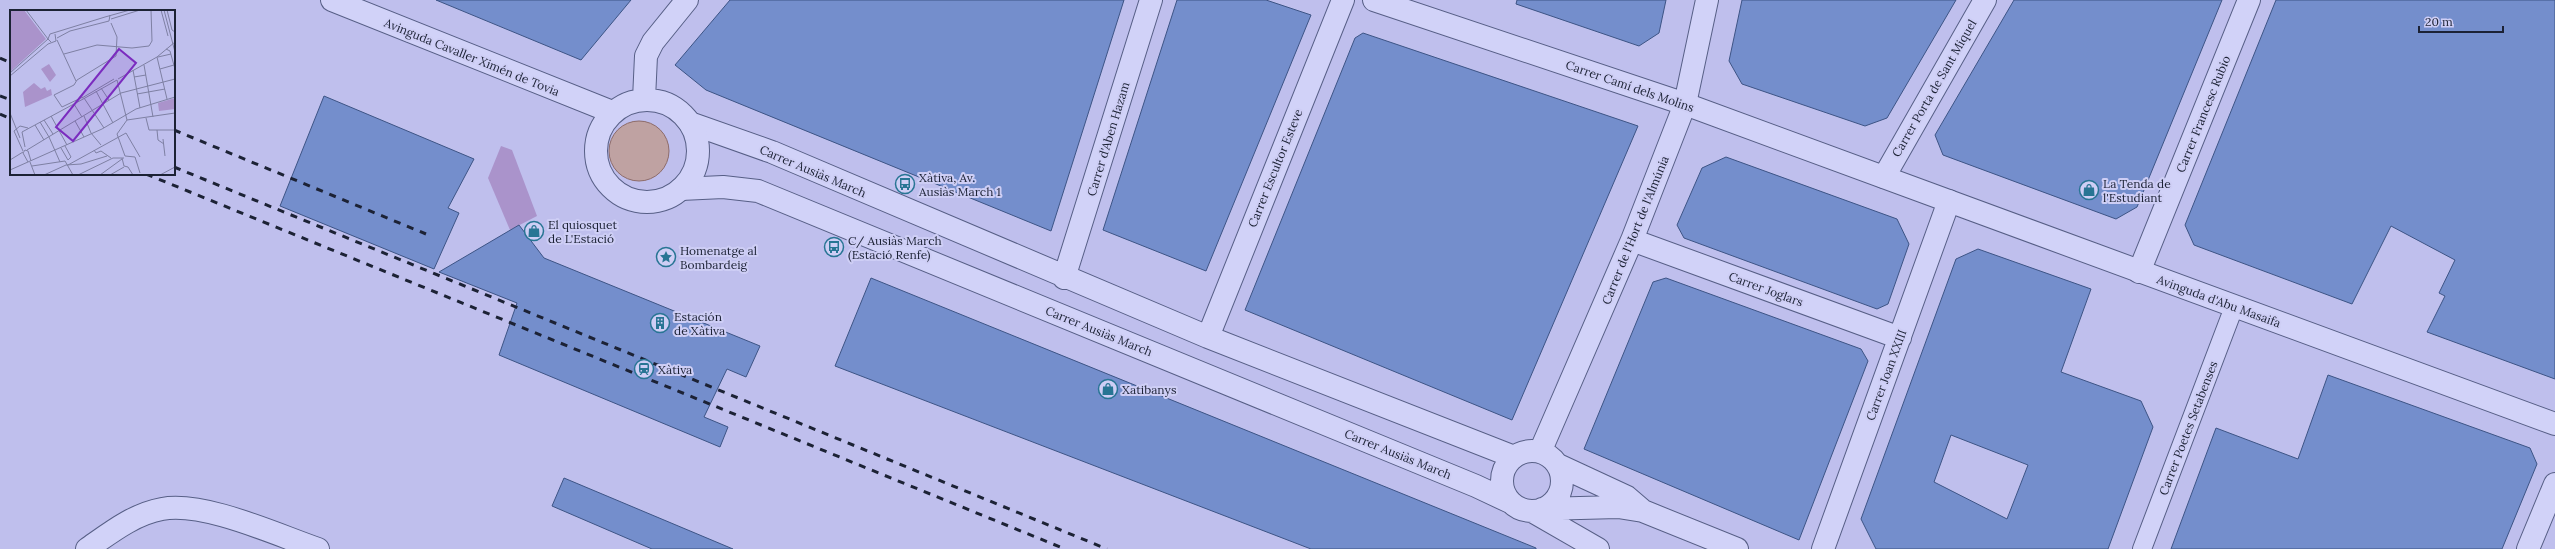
<svg xmlns="http://www.w3.org/2000/svg" width="2555" height="549" viewBox="0 0 2555 549" font-family="Lora,serif">
  <style>
    .green { fill: #aa93cb }
    .water { fill: #bfa2a2; stroke: #8d6b69 }
    .building { fill: #748ecc; stroke: #3d5485; fill-rule: evenodd }
    .lines { fill: none; stroke-linecap: round; stroke-linejoin: round }
    .pedestrian-casing { stroke: #575f86; stroke-width: 20 }
    .minor-casing { stroke: #575f86; stroke-width: 24 }
    .tertiary-casing { stroke: #575f86; stroke-width: 24 }
    .pedestrian { stroke: #d1d2f8; stroke-width: 18 }
    .minor { stroke: #d1d2f8; stroke-width: 22 }
    .tertiary { stroke: #d1d2f8; stroke-width: 22 }
    .rail { stroke: #1c2235; stroke-width: 3; stroke-dasharray: 7 7; stroke-linecap: butt }
    .labels { text-anchor: middle; dominant-baseline: central; stroke-width: 4; stroke-linejoin: round; paint-order: stroke }
    .street-label { font-size: 12px; fill: #1c2235; stroke: #cecef5 }
    .poi-label { font-size: 12px; fill: #1c2235; stroke: #cecef5; text-anchor: start }
    .inset-road { fill: none; stroke: #7e80a3; stroke-width: 1 }
    .view { fill: #7b2cbf; fill-opacity: 0.15; stroke: #7b2cbf; stroke-width: 2 }
    .inset-edge { fill: none; stroke: #1c2235; stroke-width: 2 }
  </style>
  <rect width="100%" height="100%" fill="#bfbfed"/>
  <path class="green" d="M501 146 512 150 537 216 510 230 488 178Z"/>
  <path class="water" d="M609 151a30 30 0 1 1 60 0a30 30 0 1 1-60 0Z"/>
  <path class="building" d="M436 0H631L581 60Z
    M730 0H1124L1051 231 706 90 675 65Z
    M1177 0H1266L1311 15 1206 271 1103 230Z
    M1517 0H1666L1659 33 1639 46 1516 4Z
    M1742 0H1956L1887 118 1865 126 1742 84 1729 61Z
    M2014 0H2222L2137 207 2116 219 1943 155 1935 135Z
    M2276 0H2555V379L2427 332 2445 296 2439 293 2455 260 2391 226 2352 304 2194 245 2185 225Z
    M1363 33 1638 126 1512 420 1245 310 1355 38Z
    M324 96 474 159 448 208 459 213 434 269 280 206Z
    M1726 157 1897 219 1909 244 1888 304 1877 309 1684 238 1677 225 1702 168Z
    M519 225 544 258 760 346 746 377 727 369 704 417 728 427 720 447 499 355 517 303 439 272Z
    M1978 249 2091 289 2061 372 2141 401 2153 427 2108 549H1876L1861 519 1956 259ZM1951 435 2028 465 2007 519 1934 482Z
    M871 278 1536 548V549H1311L835 366Z
    M1666 278 1861 349 1868 361 1799 540 1584 449 1653 282Z
    M2328 375 2530 448 2537 464 2502 549H2171L2216 428 2298 459Z
    M564 478 733 549H652L552 506Z"/>
  <g class="lines">
    <defs>
      <path id="pedestrian" d="M2142 549 2234 307"/>
      <path id="minor" d="M690 123 772 152 1208 337 1514 457
        M1884 177 1985 0
        M681 189 723 187 758 191 1476 486 1510 502
        M1632 240 1900 338
        M2139 272 2249 0
        M1064 278 1151 0
        M1208 337 1343 0
        M1502 481a30 30 0 1 1 60 0a30 30 0 1 1-60 0Z
        M1540 452 1632 240 1685 104 1707 0
        M1558 465 1627 497 1641 509
        M1542 509 1618 507 1643 511 1737 549
        M1532 511 1598 549
        M87 549C110 533 134 514 162 509 204 501 277 535 318 549
        M1823 549 1949 201
        M2528 549 2555 484"/>
      <path id="tertiary" d="M332 0 612 112
        M1374 0 1685 104 2555 424
        M644 99 646 56 653 42 687 0
        M596 151a51 51 0 1 1 102 0a51 51 0 1 1-102 0Z"/>
    </defs>
    <use href="#pedestrian" class="pedestrian-casing"/>
    <use href="#minor" class="minor-casing"/>
    <use href="#tertiary" class="tertiary-casing"/>
    <use href="#pedestrian" class="pedestrian"/>
    <use href="#minor" class="minor"/>
    <use href="#tertiary" class="tertiary"/>
    <path class="rail" d="M0 58 11 63
      M0 96 11 100
      M0 114 11 119
      M174 130 426 234
      M174 167 1107 549
      M146 174 1065 549"/>
  </g>
  <defs>
    <symbol id="bus-ring" viewBox="-11 -11 22 22"><circle r="9.5" fill="#cecef5" stroke="#287594" stroke-width="1.5"/><path d="M-5-6H5V4H4V6H2V4H-2V6H-4V4H-5ZM-3.5-4V0h7V-4ZM-3.5 1.2v1.5H-2V1.2ZM2 1.2v1.5H3.5V1.2Z" fill="#287594"/></symbol>
    <symbol id="shop-ring" viewBox="-11 -11 22 22"><circle r="9.5" fill="#cecef5" stroke="#287594" stroke-width="1.5"/><path d="M-5-2.5h2.3a2.7 3.5 0 0 1 5.4 0H5L5.5 6h-11ZM-1.5-2.5h3a1.5 2.3 0 0 0-3 0Z" fill="#287594"/></symbol>
    <symbol id="sight-ring" viewBox="-11 -11 22 22"><circle r="9.5" fill="#cecef5" stroke="#287594" stroke-width="1.5"/><path d="M0-6L1.8-2.2L6-1.7L2.9 1.2L3.7 5.4L0 3.3L-3.7 5.4L-2.9 1.2L-6-1.7L-1.8-2.2Z" fill="#287594"/></symbol>
    <symbol id="building-ring" viewBox="-11 -11 22 22"><circle r="9.5" fill="#cecef5" stroke="#287594" stroke-width="1.5"/><path d="M-4-6H4V6H1V3H-1V6H-4ZM-2.5-4.3h1.7v1.8h-1.7ZM.8-4.3h1.7v1.8H.8ZM-2.5-1h1.7V.8h-1.7ZM.8-1h1.7V.8H.8Z" fill="#287594"/></symbol>
    <symbol id="station-ring" viewBox="-11 -11 22 22"><circle r="9.5" fill="#cecef5" stroke="#287594" stroke-width="1.5"/><path d="M-3-6H3Q5-6 5-4V2Q5 4 3 4L4.5 6H3L1.5 4h-3L-3 6H-4.5L-3 4Q-5 4-5 2V-4Q-5-6-3-6ZM-3.5-4v3h7v-3ZM-3.5 1v1.5H-2V1ZM2 1v1.5H3.5V1Z" fill="#287594"/></symbol>
  </defs>
  <g fill-rule="evenodd">
    <use href="#bus-ring" x="894" y="173" width="22" height="22"/>
    <use href="#shop-ring" x="2078" y="179" width="22" height="22"/>
    <use href="#shop-ring" x="523" y="220" width="22" height="22"/>
    <use href="#bus-ring" x="823" y="236" width="22" height="22"/>
    <use href="#sight-ring" x="655" y="246" width="22" height="22"/>
    <use href="#building-ring" x="649" y="312" width="22" height="22"/>
    <use href="#station-ring" x="633" y="358" width="22" height="22"/>
    <use href="#shop-ring" x="1097" y="378" width="22" height="22"/>
  </g>
  <g class="labels">
    <g class="street-label">
      <text transform="translate(472 57) rotate(22)">Avinguda Cavaller Ximén de Tovia</text>
      <text transform="translate(1630 86) rotate(19)">Carrer Camí dels Molins</text>
      <text transform="translate(1934 88) rotate(-60)">Carrer Porta de Sant Miquel</text>
      <text transform="translate(2203 114) rotate(-68)">Carrer Francesc Rubio</text>
      <text transform="translate(1108 139) rotate(-73)">Carrer d'Aben Hazam</text>
      <text transform="translate(1275 168) rotate(-68)">Carrer Escultor Esteve</text>
      <text transform="translate(813 171) rotate(23)">Carrer Ausiàs March</text>
      <text transform="translate(1635 230) rotate(-68)">Carrer de l'Hort de l'Almúnia</text>
      <text transform="translate(1766 289) rotate(20)">Carrer Joglars</text>
      <text transform="translate(2219 301) rotate(20)">Avinguda d'Abu Masaifa</text>
      <text transform="translate(1099 331) rotate(22)">Carrer Ausiàs March</text>
      <text transform="translate(1886 375) rotate(-70)">Carrer Joan XXIII</text>
      <text transform="translate(2188 428) rotate(-69)">Carrer Poetes Setabenses</text>
      <text transform="translate(1398 454) rotate(22)">Carrer Ausiàs March</text>
    </g>
    <g class="poi-label">
      <text x="919" y="177">Xàtiva, Av.<tspan x="919" dy="14">Ausiàs March 1</tspan></text>
      <text x="2103" y="183">La Tenda de<tspan x="2103" dy="14">l'Estudiant</tspan></text>
      <text x="548" y="224">El quiosquet<tspan x="548" dy="14">de L'Estació</tspan></text>
      <text x="848" y="240">C/ Ausiàs March<tspan x="848" dy="14">(Estació Renfe)</tspan></text>
      <text x="680" y="250">Homenatge al<tspan x="680" dy="14">Bombardeig</tspan></text>
      <text x="674" y="316">Estación<tspan x="674" dy="14">de Xàtiva</tspan></text>
      <text x="658" y="369">Xàtiva</text>
      <text x="1122" y="389">Xatibanys</text>
    </g>
  </g>
  <g transform="translate(10 10)">
    <rect width="165" height="165" fill="#bfbfed"/>
    <path d="M0 0H14L36 29 0 62ZM39 54 46 65 40 72 31 59ZM24 73 31 79 35 77 37 81 41 79 42 85 15 97 13 82ZM165 88V99L149 101 148 93Z" fill="#aa93cb"/>
    <path class="inset-road" d="M16 0 38 29M151 0 158 26M154 0 165 42M157 0 162 20 165 22M95 7 120 0M101 9 130 0M47 28 60 21 99 11 100 5M47 30 66 71M41 32 38 29 40 24 95 7M156 39 160 41 165 59M54 44 87 35 122 38 139 36 142 31 141 0M147 47 157 89M148 47 161 44M134 55 143 107M150 59 164 55M123 60 130 98M0 63 38 29M0 66 38 34 46 31 45 24M124 67 136 65M108 69 147 47 165 32M107 70 117 110M91 78 99 90M86 81 103 113M127 84 155 79M73 87 52 97 44 85 64 75 67 70 106 46 107 27 101 13M72 88 104 69M74 88 94 118M75 88 107 70M64 94 72 107M0 103 10 128M41 106 57 135M74 106 81 123 91 135M136 108 139 120H165M34 110 43 124M117 110 165 103M65 111 74 127M30 112 39 127M25 115 34 130M147 120 148 130 154 134M39 127 50 152M153 129 155 146M15 137 12 122 75 88M51 138 58 150 61 147 55 136M17 140 111 83 165 69M84 140 86 143 91 141 101 148M13 141 4 121 10 116 18 118M115 146 107 124 117 110M115 146 125 147 130 163M112 148 114 156 118 157 123 165M0 150 13 142M18 152 13 143 15 140 18 141 21 151M20 152 25 165M58 155 116 123 130 147M22 156 55 151 63 165M0 160 92 119 126 99 165 87M34 165 56 155 71 154 97 146M68 165 103 148H114M90 165 112 149M100 165 114 157M150 165 165 157"/>
    <path class="view" d="M109 39 126 53 63 131 46 117Z"/>
    <rect width="165" height="165" class="inset-edge"/>
  </g>
  <path d="M2419 26v6h84v-6" fill="none" stroke="#1c2235" stroke-width="2"/>
  <text x="2425" y="26" font-size="12" fill="#1c2235" stroke="#cecef5" stroke-width="3" paint-order="stroke">20 m</text>
</svg>
